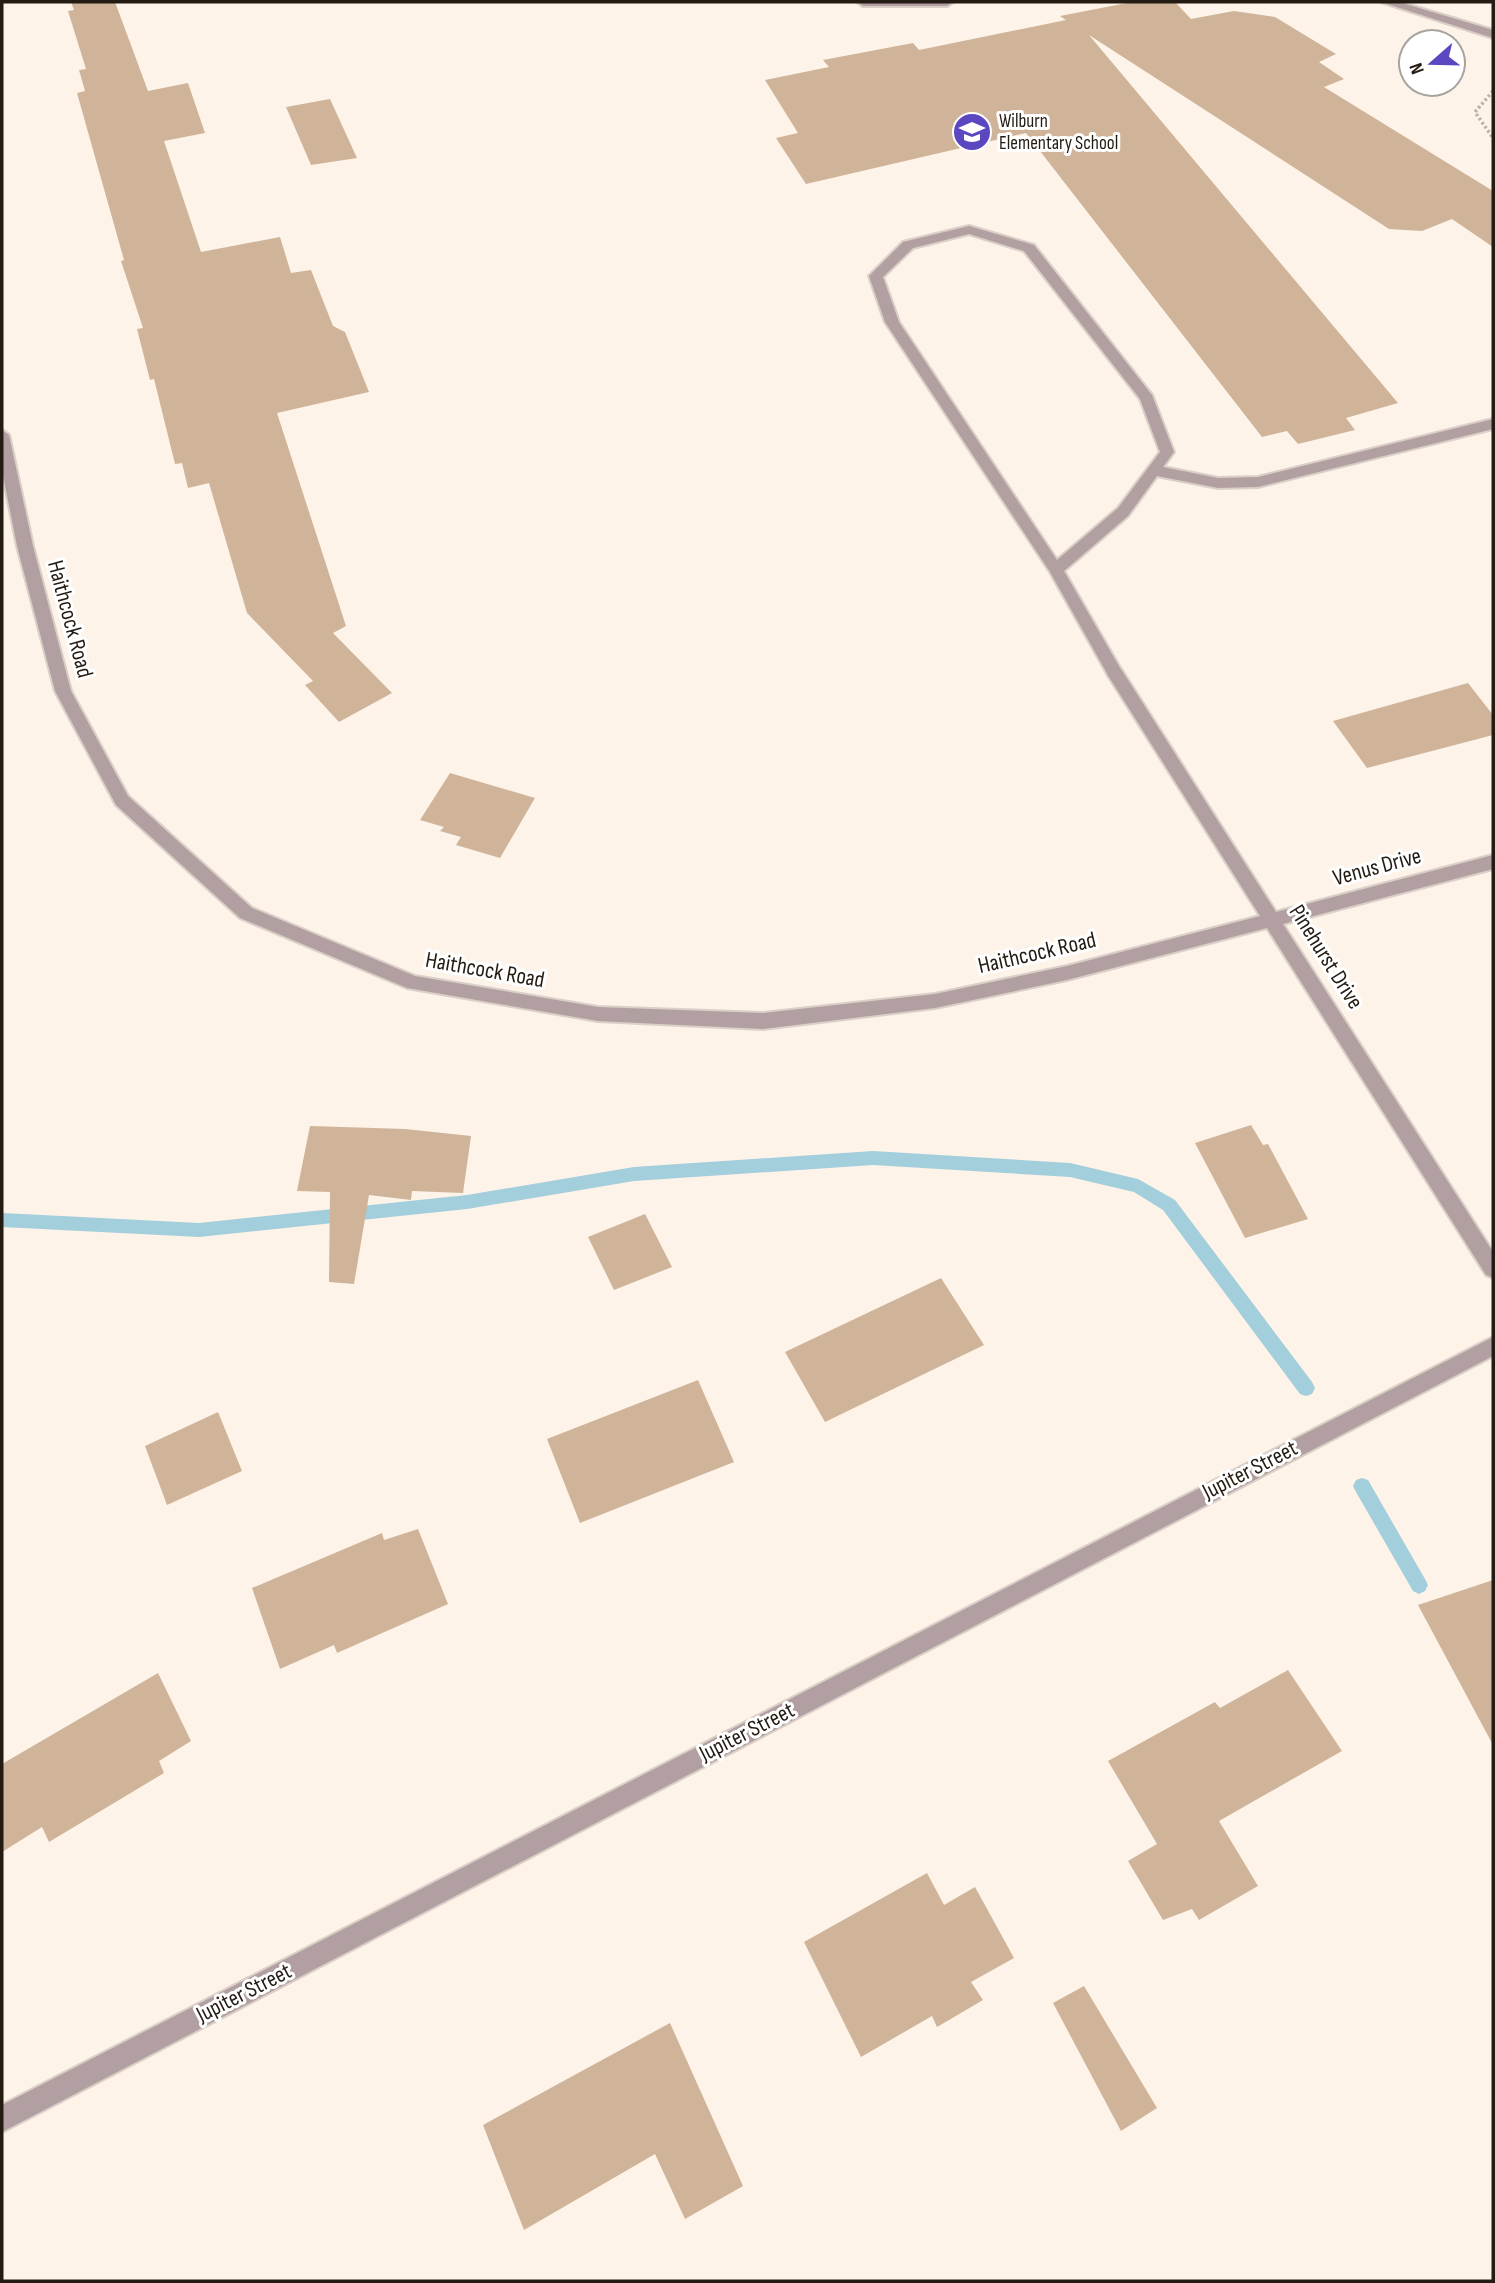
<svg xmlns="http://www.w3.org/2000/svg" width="1495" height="2283" viewBox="0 0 1495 2283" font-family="'Sofia Sans Condensed',sans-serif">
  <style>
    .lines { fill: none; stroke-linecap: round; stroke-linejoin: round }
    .stream { fill: #a3cedb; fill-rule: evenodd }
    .building { fill: #cfb499 }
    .service-casing { stroke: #dad0c7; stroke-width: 4 }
    .minor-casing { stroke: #dad0c7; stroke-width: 4 }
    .path { stroke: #bbb2a8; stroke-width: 3.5; stroke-dasharray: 2.5 2.5; stroke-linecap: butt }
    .service { fill: #b29fa1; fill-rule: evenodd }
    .minor { fill: #b29fa1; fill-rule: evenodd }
    .labels { text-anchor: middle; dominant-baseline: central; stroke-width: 6; stroke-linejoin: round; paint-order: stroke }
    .far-poi-label { font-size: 19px; fill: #241b12; stroke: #fff; text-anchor: start }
    .street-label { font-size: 23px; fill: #241b12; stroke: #fff }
  </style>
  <rect width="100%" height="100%" fill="#fdf3e9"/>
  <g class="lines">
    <path class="stream" d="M873 1151 1070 1163 1138 1179 1175 1200 1312 1382 1315 1388 1312 1394 1306 1396 1300 1394 1163 1210 1134 1192 1070 1177 873 1165 634 1181 467 1209 199 1237 2 1227V1213L199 1223 467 1195 634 1167Z
      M1362 1478 1368 1480 1425 1579 1428 1585 1425 1591 1419 1594 1413 1591 1356 1492 1353 1486 1356 1480Z"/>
  </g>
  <path class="building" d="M71 2H115L148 91 188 83 205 133 164 141 201 252 280 237 291 273 311 270 333 326 345 332 369 392 277 413 346 626 333 633 392 693 339 722 305 685 313 681 247 613 209 483 188 488 182 463 175 464 154 379 150 380 137 329 143 328 121 261 124 260 77 93 85 91 79 70 86 69 68 11 74 10Z
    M1132 2H1175L1191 19 1234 11 1275 17 1336 54 1319 62 1344 79 1324 87 1493 191V247L1452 219 1422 231 1389 229 1089 35 1398 403 1346 418 1355 430 1298 444 1287 431 1262 437 1026 133 806 184 776 138 798 133 765 80 829 67 823 60 913 43 919 50 1066 20 1060 16Z
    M330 99 357 158 311 165 286 107Z
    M1468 683 1493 715V735L1367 768 1333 721Z
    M450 773 535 798 500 858 456 845 461 837 440 831 444 827 420 820Z
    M1251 1125 1263 1145 1268 1144 1308 1219 1245 1238 1195 1143Z
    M310 1126 405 1129 471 1136 463 1193 412 1191 411 1200 369 1195 354 1284 329 1282 330 1192 297 1191Z
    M645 1214 672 1267 614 1290 588 1237Z
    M941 1278 984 1345 825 1422 785 1352Z
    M698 1380 734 1462 580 1523 547 1439Z
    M218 1412 242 1471 167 1505 145 1446Z
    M418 1529 448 1604 337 1653 334 1645 280 1669 252 1588 382 1533 384 1540Z
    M1493 1580V1745L1418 1605Z
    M1288 1670 1342 1751 1219 1821 1258 1886 1199 1920 1192 1909 1163 1920 1128 1861 1157 1844 1108 1761 1215 1702 1220 1708Z
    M158 1673 191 1741 159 1761 164 1773 49 1842 42 1827 2 1852V1764Z
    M927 1873 944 1905 975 1887 1014 1958 971 1982 983 2000 937 2027 932 2016 861 2057 804 1942Z
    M1084 1986 1157 2108 1121 2131 1053 2003Z
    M670 2023 743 2186 685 2219 655 2154 524 2230 483 2125Z"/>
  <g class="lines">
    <defs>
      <path id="service" d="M857 2H953L947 6H863Z
        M1381 2H1399L1493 30V38Z
        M969 226 1034 245 1152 395 1174 452 1163 467 1218 478 1258 477 1493 419V429L1258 487 1218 488 1157 476 1128 516 1064 571 1123 673 1115 679 1109 677 1050 572 885 322 869 276 903 242ZM969 234 1024 251 1140 399 1160 452 1118 508 1057 560 899 322 883 277 913 248Z"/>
      <path id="minor" d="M2 430 9 435 33 546 71 691 128 796 252 908 415 976 598 1007 763 1013 935 994 1067 966 1260 916 1109 677 1107 673 1115 667 1121 669 1276 912 1493 855V869L1283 924 1493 1252V1278L1486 1275 1267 928 1067 980 935 1008 763 1029 598 1021 407 988 240 918 116 805 55 691 17 546 2 470Z
        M1493 1337V1356L2 2132V2105Z"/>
    </defs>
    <use href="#service" class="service-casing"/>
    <use href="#minor" class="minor-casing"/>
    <path class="path" d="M1493 91 1475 112 1493 138"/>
    <use href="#service" class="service"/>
    <use href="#minor" class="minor"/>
  </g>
  <defs>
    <symbol id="school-disc" viewBox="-11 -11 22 22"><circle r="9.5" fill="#5b48c0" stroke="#fff"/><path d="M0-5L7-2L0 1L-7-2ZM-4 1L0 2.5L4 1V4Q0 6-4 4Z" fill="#fff"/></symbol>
  </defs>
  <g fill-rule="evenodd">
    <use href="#school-disc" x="950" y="110" width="44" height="44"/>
  </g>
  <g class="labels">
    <g class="far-poi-label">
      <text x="999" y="121">Wilburn<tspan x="999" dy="22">Elementary School</tspan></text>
    </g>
    <g class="street-label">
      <text transform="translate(70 619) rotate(75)">Haithcock Road</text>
      <text transform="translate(1377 867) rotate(-15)">Venus Drive</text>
      <text transform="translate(1037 953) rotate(-13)">Haithcock Road</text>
      <text transform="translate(1326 957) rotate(58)">Pinehurst Drive</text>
      <text transform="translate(485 970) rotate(10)">Haithcock Road</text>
      <text transform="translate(1250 1470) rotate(-27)">Jupiter Street</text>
      <text transform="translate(747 1732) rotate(-27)">Jupiter Street</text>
      <text transform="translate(244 1993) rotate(-27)">Jupiter Street</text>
    </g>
  </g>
  <rect width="1495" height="2283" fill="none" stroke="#241b12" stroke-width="7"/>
  <g transform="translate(1432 63) rotate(250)"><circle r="33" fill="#ffffff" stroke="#a7a4a0" stroke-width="2"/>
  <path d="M0-5L12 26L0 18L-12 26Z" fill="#5b48c0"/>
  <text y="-10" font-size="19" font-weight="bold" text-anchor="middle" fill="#241b12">N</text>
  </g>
</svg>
